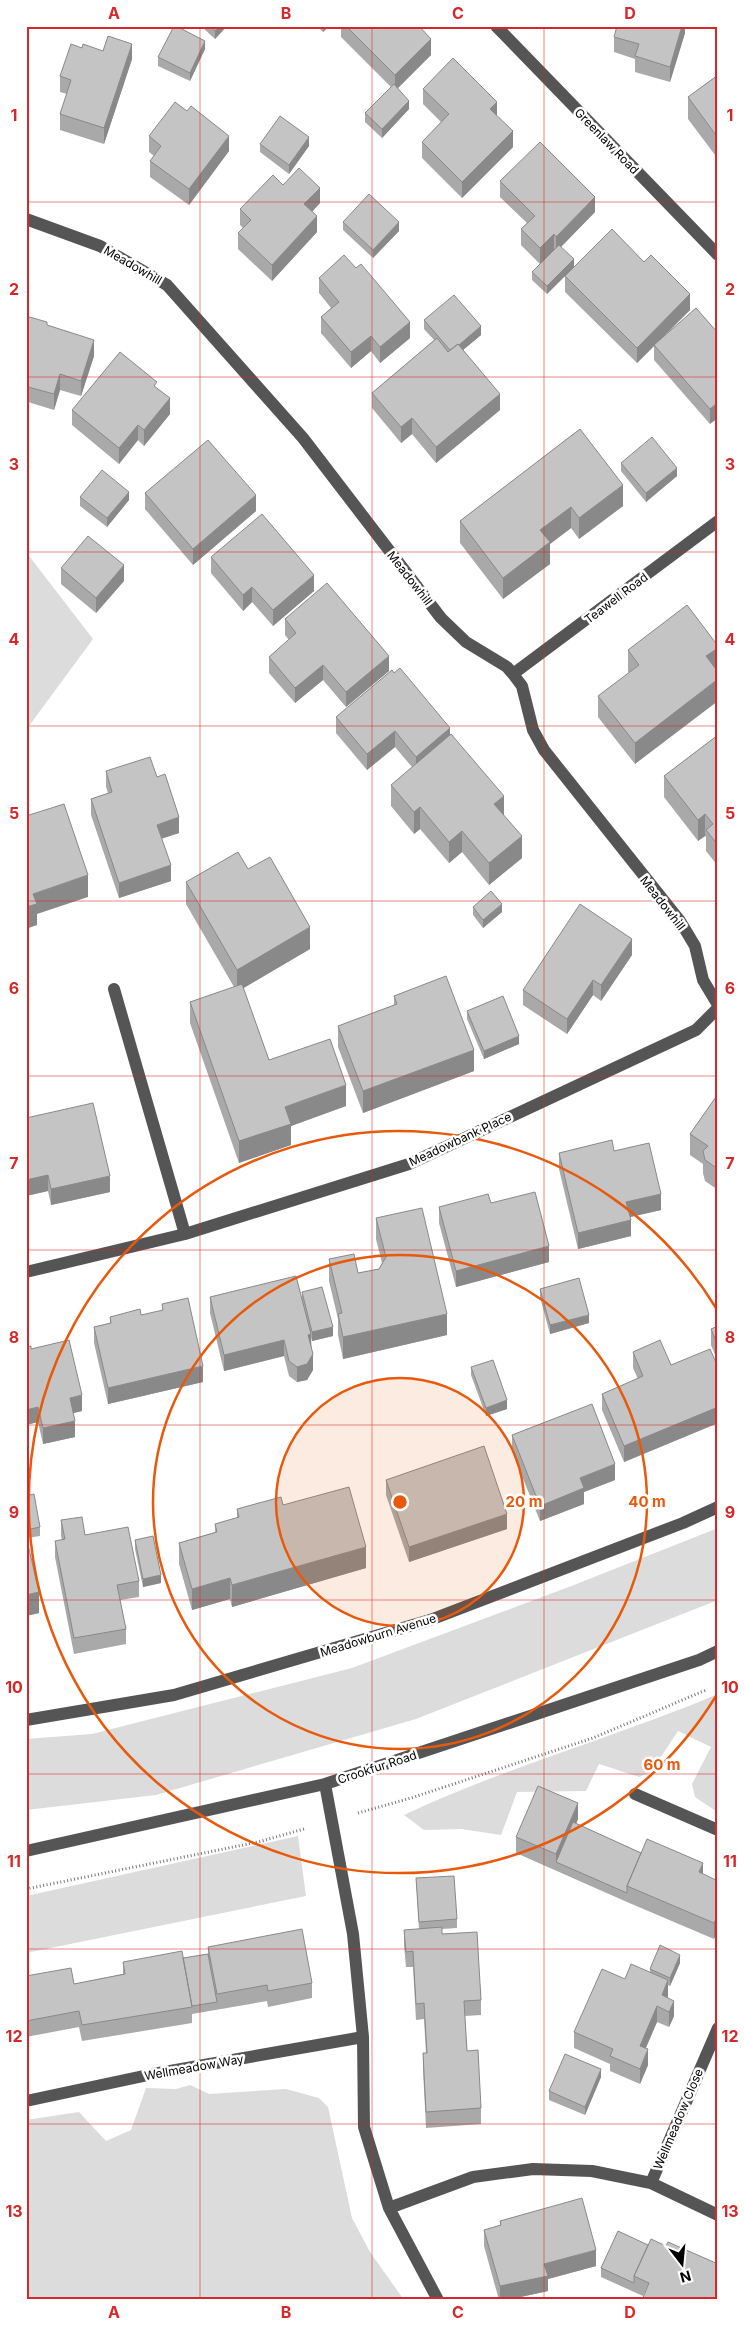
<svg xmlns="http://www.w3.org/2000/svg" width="744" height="2326" viewBox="0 0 744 2326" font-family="Inter,sans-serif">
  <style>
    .green { fill: #dcdcdc }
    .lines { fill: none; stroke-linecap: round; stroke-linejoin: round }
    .path { stroke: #777; stroke-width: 3; stroke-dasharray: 1 2.5; stroke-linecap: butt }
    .minor { stroke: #555; stroke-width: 12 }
    .wall { fill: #a9a9a9 }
    .shaded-wall { fill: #898989 }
    .building { fill: #c4c4c4; stroke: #898989 }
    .grid { fill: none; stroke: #d62828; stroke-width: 1; stroke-opacity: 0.55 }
    .ring { fill: none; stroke: #e8590c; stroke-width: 2.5 }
    .labels { text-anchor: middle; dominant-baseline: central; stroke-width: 5; stroke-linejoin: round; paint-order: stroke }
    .street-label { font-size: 12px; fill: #000; stroke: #fff }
    .centre { fill: #e8590c; stroke: #fff; stroke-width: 2.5 }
    .ring-label { font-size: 15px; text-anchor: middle; font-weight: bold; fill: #e8590c; stroke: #fff; stroke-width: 5; stroke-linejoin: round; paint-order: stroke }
    .neatline { fill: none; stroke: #d62828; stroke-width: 2 }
    .grid-label { font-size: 16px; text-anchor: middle; font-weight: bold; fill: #d62828 }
  </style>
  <rect width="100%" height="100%" fill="#fff"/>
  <path class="green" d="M26 552 93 639 26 730Z
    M718 1528V1600L416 1719 156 1795 26 1810V1739L92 1734 352 1668 574 1585Z
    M718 1694V1807L716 1811 695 1797 692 1784 711 1747 678 1731 651 1772 639 1777 599 1764 586 1791 517 1792 501 1835 461 1829 424 1830 404 1815C505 1767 614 1738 718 1694Z
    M298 1836 306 1896 26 1953V1896Z
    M190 2085 209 2094 286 2089 319 2098 328 2107 352 2218 370 2252 404 2300H26V2120L79 2112 106 2141 131 2130 146 2088 176 2089Z"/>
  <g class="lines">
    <path class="path" d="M358 1813 411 1798 593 1738 706 1690
      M26 1889 258 1842 304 1829"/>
    <path class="minor" d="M496 26 718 255
      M26 219 100 246 167 285 303 438 441 618 466 642 507 667 513 674 522 686 533 730 544 750 680 921 695 946 703 980 718 1005
      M513 674 718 521
      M114 989 185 1234
      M26 1272 185 1234 409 1164 696 1030 718 1008
      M26 1720 174 1695 430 1620 683 1523 718 1507
      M325 1784 353 1934 363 2037 364 2127 389 2208 438 2300
      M635 1794 718 1830
      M26 1851 325 1784 699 1660 718 1651
      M26 2101 153 2074 363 2037
      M651 2183 718 2028
      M389 2208 473 2177 533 2169 592 2171 651 2183 718 2215"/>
  </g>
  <path class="wall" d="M70 26H81L80 28Z
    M201 26H227L215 39Z
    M317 26H329L323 32Z
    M341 26H419L431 55 398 88 409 109 382 138 365 122V113L391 87 341 37Z
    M685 26V33L670 82 635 72V59L614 52V37Z
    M82 48 103 51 132 59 104 144 60 130V114L67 94 60 92V76Z
    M205 49 190 81 158 66V57Z
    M718 75V159L688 119V97Z
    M423 89 513 147 462 198 422 158V142L441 122 423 104Z
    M149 136 229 151 189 205 150 177V161L154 156 149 152Z
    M260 144 309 146 289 174 260 152Z
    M500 181 595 212 561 247 574 267 547 294 532 280V272L540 264 521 245V229L527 223 500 197Z
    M283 185 320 203 312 212 317 232 272 281 238 249V233L243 228 240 225V209Z
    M343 222 399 231 373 258 343 230Z
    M565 276 690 310 665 335 718 333 710 424 654 360V346L637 363 565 292Z
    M319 278 410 338 380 363 371 351 351 368 321 333V317L331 308 319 293Z
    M26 316 47 326 94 356 81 396 60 390 54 410 28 402Z
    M424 320 481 335 463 350 500 410 436 463 412 434 401 443 372 408V393L434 340 424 329Z
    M157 388 170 414 144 446 138 440 119 464 72 425V410Z
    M580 429 623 506 579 539 571 528 550 544V564L503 599 460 543V521Z
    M621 463 677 476 646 502 621 471Z
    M145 493 256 511 193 565 145 509Z
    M80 497 129 500 107 527 80 506Z
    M211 557 314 591 273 626 252 602 243 611 211 573Z
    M61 568 124 581 96 613 61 584Z
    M285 619 389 671 346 707 323 680 295 703 269 673V657L289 640 285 635Z
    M718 646V669L635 764 598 717V696L629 673 628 672V650Z
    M336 717 450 735 504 815 522 858 489 885 462 852 449 863 420 829 414 834 391 806V785L412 767 395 747 367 770 336 733Z
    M718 735V866L706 851V837L705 836 698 841 664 797V776Z
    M106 771 157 777 179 833 161 839 171 881 119 898 91 815V799L108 793 106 787Z
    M248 869 310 949 243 988 269 1060 346 1106 291 1126V1145L239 1163 190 1023V1002L234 987 186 904V882Z
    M473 907 502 912 483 928 473 915Z
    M632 955 601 1001 593 995 567 1034 523 1005V990Z
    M394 996 474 1071 363 1113 338 1047V1026L394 1005Z
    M467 1011 519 1044 484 1059 467 1019Z
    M718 1094V1190L705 1181 703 1173V1164L690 1155V1134Z
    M26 1118 110 1192 51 1205 48 1191 26 1196Z
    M614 1151 661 1210 630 1217 631 1236 578 1249 559 1169V1153Z
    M491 1203 549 1262 456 1287 439 1223V1207Z
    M376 1218 447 1335 343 1359 338 1335V1319L329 1281V1259L358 1273 379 1269 382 1263 376 1239Z
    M540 1289 589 1323 550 1334 540 1297Z
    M302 1292 333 1336 312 1341 311 1337 313 1370 307 1380 297 1382 289 1376 284 1356 224 1371 210 1313V1297L302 1298Z
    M162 1304 203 1382 108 1404 94 1343V1327L110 1323V1317L141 1315 162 1311Z
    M718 1326V1362L711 1345V1329Z
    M26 1347 31 1349 82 1411 73 1413 75 1437 43 1444 38 1422 26 1425Z
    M633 1352 671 1365 718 1367V1423L624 1462 602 1410V1394L638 1379 633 1368Z
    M471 1367 507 1409 486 1416 471 1375Z
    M512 1435 615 1480 584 1492V1504L540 1521 512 1451Z
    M386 1480 507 1529 409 1562 386 1495Z
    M26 1496 40 1527V1536L27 1538 39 1613 26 1616Z
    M283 1505 366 1568 232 1607 230 1599 192 1610 179 1564V1543L215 1532V1524L237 1518V1509Z
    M61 1520 85 1535 139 1581V1597L120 1600 126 1629V1644L74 1654 55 1557V1541L62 1540 61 1536Z
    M135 1540 161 1583 143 1587 135 1549Z
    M578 1819 576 1824 641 1853 703 1874 718 1881 714 1939 627 1902 516 1853V1837Z
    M416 1878 457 1919V1928L442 1929V1934L481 2000V2015L465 2016 467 2051 481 2108V2124L426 2128 423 2069V2053H426L424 2019 416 2020 413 1967H406L404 1945V1930L419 1929Z
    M208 1947 312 1983V1998L268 2007 267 2001 192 2014V2023L82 2041 79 2027 26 2037V1976L74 1984 123 1974V1962L183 1958 208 1954Z
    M680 1963 670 1986 668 1985V1998L674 2016 669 2027 657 2022 646 2048 648 2065 640 2084 610 2071V2064L574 2048V2032L625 1979 650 1972V1969Z
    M601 2077 585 2115 549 2100V2091Z
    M500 2221 596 2266 548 2279V2291L507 2300H499L484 2246V2230L500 2225Z
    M648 2245 666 2246 643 2296 601 2277V2268Z"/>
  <path class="shaded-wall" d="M219 26H227L215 39V31Z
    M323 26H329L323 32Z
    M682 26H685V33L670 82V67Z
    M431 39V55L395 91V75Z
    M205 41V49L190 81V73Z
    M132 44V59L104 144V128Z
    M409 101V109L382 138V129Z
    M497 102V117L490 109Z
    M513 131V147L462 198V182Z
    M229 136V151L189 205V189Z
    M309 137V146L289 174V165Z
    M320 188V203L304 220V204Z
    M595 197V212L556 252V237Z
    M317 216V232L272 281V265Z
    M399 222V231L373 258V250Z
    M554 234V250L540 264V248Z
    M574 259V267L547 294V286Z
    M690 294V310L637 363V348Z
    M410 322V338L380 363V347Z
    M481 326V335L451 360V351Z
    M371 336V351L351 368V352Z
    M94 340V356L81 396V381Z
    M60 374V390L54 410V394Z
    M28 387V402L26 407V392Z
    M500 394V410L436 463V447Z
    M170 398V414L144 446V430Z
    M718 402V418L710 424V409Z
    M412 418V434L401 443V427Z
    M138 425V440L119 464V448Z
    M677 468V476L646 502V493Z
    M623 485V506L579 539V518Z
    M129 492V500L107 527V518Z
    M256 495V511L193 565V549Z
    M571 507V528L550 544V564L503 599V578L540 530Z
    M124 565V581L96 613V598Z
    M314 575V591L273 626V610Z
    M252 587V602L243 611V595Z
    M718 648V669L706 678V656Z
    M389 656V671L346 707V692Z
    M323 665V680L295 703V688Z
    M718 679V701L635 764V743Z
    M450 728V743L416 772V757Z
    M395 731V747L367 770V754Z
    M504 796V817L494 804Z
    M420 807V829L414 834V812Z
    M705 814V836L698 841V820Z
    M179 817V833L157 840V825Z
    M462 831V852L449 863V842Z
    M522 836V858L489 885V863Z
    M171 865V881L119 898V883Z
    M88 875V897L37 914V925L26 929V907L33 894Z
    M502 904V912L483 928V920Z
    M310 927V949L237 992V970Z
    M632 939V955L601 1001V985Z
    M593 980V995L567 1034V1019Z
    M519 1036V1044L484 1059V1051Z
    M474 1050V1071L363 1113V1091Z
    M346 1085V1106L291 1126V1145L239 1163V1141L285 1107Z
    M48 1175V1191L26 1196V1180Z
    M110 1176V1192L51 1205V1189Z
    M661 1194V1210L626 1218V1202Z
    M631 1220V1236L578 1249V1233Z
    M549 1246V1262L456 1287V1271Z
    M447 1314V1335L343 1359V1337Z
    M589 1315V1323L550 1334V1325Z
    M333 1327V1336L312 1341V1332Z
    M311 1334V1350L308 1335Z
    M284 1340V1356L224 1371V1355Z
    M313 1354V1370L307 1380 297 1382V1367Z
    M203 1366V1382L108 1404V1388Z
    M82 1395V1411L70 1414V1398Z
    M507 1400V1409L486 1416V1408Z
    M38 1407V1422L26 1425V1410Z
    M718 1407V1423L624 1462V1446Z
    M75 1421V1437L43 1444V1428Z
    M615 1464V1480L584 1492V1504L540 1521V1506L580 1478Z
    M507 1514V1529L409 1562V1547Z
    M366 1547V1568L232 1607V1585Z
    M161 1575V1583L143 1587V1579Z
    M230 1578V1599L192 1610V1589Z
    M39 1592V1613L26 1616V1595Z
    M578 1803V1819L559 1863 556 1862V1870V1854Z
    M703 1863V1879L699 1872Z
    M718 1915V1931L714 1939V1923Z
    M680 1955V1963L670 1986V1978Z
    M668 1980V1996L663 2009 662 1995Z
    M674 2001V2016L669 2027V2012Z
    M657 2006V2022L640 2061V2046Z
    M648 2049V2065L640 2084V2069Z
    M601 2069V2077L585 2115V2107Z
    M596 2250V2266L548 2279V2291L507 2300H500V2286L544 2264Z"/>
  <path class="building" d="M174 26H176L205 41 190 73 158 57Z
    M210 26H219L215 31Z
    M346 26H419L431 39 395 75Z
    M617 26H682L670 67 635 56 639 44 614 37Z
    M108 36 132 44 104 128 60 114 71 80 60 76 71 44 82 48 83 44 103 51Z
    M453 58 497 102 490 109 513 131 462 182 422 142 449 114 423 89Z
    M718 75V138L688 97Z
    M394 84 409 101 382 129 365 113Z
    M175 102 187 111 191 106 229 136 189 189 150 161 161 146 149 136Z
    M280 116 309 137 289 165 260 144Z
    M540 142 595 197 556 237 554 234 540 248 521 229 535 216 500 181Z
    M299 168 320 188 304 204 317 216 272 265 238 233 251 220 240 209 273 175 283 185Z
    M369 194 399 222 373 250 343 222Z
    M612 229 644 262 651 255 690 294 637 348 565 276Z
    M559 245 574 259 547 286 532 272Z
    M344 255 356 268 361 264 410 322 380 347 371 336 351 352 321 317 339 302 319 278Z
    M454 295 481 326 459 345 458 344 450 350 424 320Z
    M696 308 718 333V346L717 348 718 349V402L710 409 654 345Z
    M26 316 47 322V325L94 340 81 381 60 374 54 394 28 387 26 392Z
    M437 338 448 352 458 344 500 394 436 447 412 418 401 427 372 393Z
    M120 352 157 382 154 386 170 398 144 430 138 425 119 448 72 410Z
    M580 429 623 485 579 518 571 507 540 530 550 542 503 578 460 521Z
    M652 437 677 468 646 493 621 463Z
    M208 440 256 495 193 549 145 493Z
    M102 470 129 492 107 518 80 497Z
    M262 514 314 575 273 610 252 587 243 595 211 557Z
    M88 536 124 565 96 598 61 568Z
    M327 583 389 656 346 692 323 665 295 688 269 657 296 633 285 619Z
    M687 605 718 646V648L706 656 718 672V679L635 743 598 696 639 665 628 650Z
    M400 668 450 728 416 757 395 731 367 754 336 717 392 670 394 673Z
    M451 734 504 796 494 804 522 836 489 863 462 831 449 842 420 807 414 812 391 785Z
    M718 735V845L706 830 713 824 705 814 698 820 664 776Z
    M150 757 157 777 165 774 179 817 157 825 171 865 119 883 91 799 112 792 106 771Z
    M64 804 88 875 33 894 37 904 26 907V816Z
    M238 852 248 869 270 857 310 927 237 970 186 882Z
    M491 891 502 904 483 920 473 907Z
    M580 904 632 939 601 985 593 980 567 1019 523 990Z
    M446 976 474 1050 363 1091 338 1026 397 1004 394 996Z
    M242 984 269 1060 330 1039 346 1085 285 1107 291 1124 239 1141 190 1002Z
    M503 996 519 1036 484 1051 467 1011Z
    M718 1094V1169L705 1160 703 1151 708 1146 690 1134Z
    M93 1103 110 1176 51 1189 48 1175 26 1180V1118Z
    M612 1140 614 1151 649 1143 661 1194 626 1202 631 1220 578 1233 559 1153Z
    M535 1192 549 1246 456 1271 439 1207 488 1194 491 1203Z
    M422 1208 447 1314 343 1337 338 1314 342 1313 329 1259 354 1254 358 1273 379 1269 386 1257 376 1218Z
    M296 1276 311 1334 308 1335 313 1354 307 1364 297 1367 289 1361 284 1340 224 1355 210 1297Z
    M579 1278 589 1315 550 1325 540 1289Z
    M322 1287 333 1327 312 1332 302 1292Z
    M188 1298 203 1366 108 1388 94 1327 111 1323 110 1317 140 1309 141 1315 163 1310 162 1304Z
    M718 1326V1346L711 1329Z
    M69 1340 82 1395 70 1398 75 1421 43 1428 38 1407 26 1410V1347L31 1346V1349Z
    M660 1340 671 1365 710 1349 718 1367V1407L624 1446 602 1394 643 1376 633 1352Z
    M493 1360 507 1400 486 1408 471 1367Z
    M592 1404 615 1464 580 1478 584 1488 540 1506 512 1435Z
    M484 1446 507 1514 409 1547 386 1480Z
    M349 1487 366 1547 232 1585 230 1578 192 1589 179 1543 217 1532 215 1524 239 1517 237 1509 281 1497 283 1505Z
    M34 1494 40 1527 26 1530V1496Z
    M82 1517 85 1535 128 1527 139 1581 117 1585 126 1629 74 1638 55 1541 65 1539 61 1520Z
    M26 1536 39 1592 26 1595Z
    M153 1536 161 1575 143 1579 135 1540Z
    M538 1786 578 1803 556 1854 516 1837Z
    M573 1822 641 1853 627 1886V1893L556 1862Z
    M647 1839 703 1863 699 1872 718 1881V1915L714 1923 627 1886Z
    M454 1876 457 1919 419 1922 416 1878Z
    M442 1927V1934L477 1932 481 2000 464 2001 467 2051 478 2050 481 2108 426 2112 423 2053H427L424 2003 416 2004 413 1951 406 1952 404 1930Z
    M302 1929 312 1983 268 1991 267 1985 217 1994 208 1947Z
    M660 1945 680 1955 670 1978 650 1969Z
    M182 1951 192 2007 82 2025 79 2011 26 2021V1976L71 1968 74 1984 125 1974 123 1962Z
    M208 1954 217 2002 192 2006 183 1958Z
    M631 1964 668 1980 662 1995 674 2001 669 2012 657 2006 640 2046 648 2049 640 2069 610 2056 613 2049 574 2032 602 1969 625 1979Z
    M565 2054 601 2069 585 2107 549 2091Z
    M582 2198 596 2250 544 2264 548 2276 500 2286 484 2230 501 2225 500 2221Z
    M618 2231 648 2245 634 2276V2283L601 2268Z
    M651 2239 666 2246 668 2242 718 2264V2300H642L649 2283 634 2276Z"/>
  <path class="grid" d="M200 26V2300M372 26V2300M544 26V2300M26 202H718M26 377H718M26 552H718M26 726H718M26 901H718M26 1076H718M26 1250H718M26 1425H718M26 1600H718M26 1774H718M26 1949H718M26 2124H718"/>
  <circle cx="400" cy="1502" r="124" fill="#e8590c" fill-opacity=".12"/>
  <g class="ring">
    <circle cx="400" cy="1502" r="124"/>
    <circle cx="400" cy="1502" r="247"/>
    <path d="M716 1696A371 371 0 1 1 716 1308"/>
  </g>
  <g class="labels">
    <g class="street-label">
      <text transform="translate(607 141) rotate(46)">Greenlaw Road</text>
      <text transform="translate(133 265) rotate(30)">Meadowhill</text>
      <text transform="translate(410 578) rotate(52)">Meadowhill</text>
      <text transform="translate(616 598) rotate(-37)">Teawell Road</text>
      <text transform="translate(663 903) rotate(52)">Meadowhill</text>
      <text transform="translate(460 1139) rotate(-25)">Meadowbank Place</text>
      <text transform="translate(378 1635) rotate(-17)">Meadowburn Avenue</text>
      <text transform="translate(377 1767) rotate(-18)">Crookfur Road</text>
      <text transform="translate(194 2067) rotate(-10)">Wellmeadow Way</text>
      <text transform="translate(678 2119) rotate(-67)">Wellmeadow Close</text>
    </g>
  </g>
  <circle cx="400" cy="1502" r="8" class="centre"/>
  <g class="ring-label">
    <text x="524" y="1507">20 m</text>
    <text x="647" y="1507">40 m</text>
    <text x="662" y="1770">60 m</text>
  </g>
  <rect width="744" height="2326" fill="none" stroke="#ffffff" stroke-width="55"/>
  <g transform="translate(682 2264) rotate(164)" stroke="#ffffff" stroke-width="4" paint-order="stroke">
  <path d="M0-4L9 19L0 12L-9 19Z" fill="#000000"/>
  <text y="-8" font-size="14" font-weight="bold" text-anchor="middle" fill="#000000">N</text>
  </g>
  <rect x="28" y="28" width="688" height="2270" class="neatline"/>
  <g class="grid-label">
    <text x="114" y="19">A</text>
    <text x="286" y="19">B</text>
    <text x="458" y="19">C</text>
    <text x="630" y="19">D</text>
    <text x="14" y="121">1</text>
    <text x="730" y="121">1</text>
    <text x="14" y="295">2</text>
    <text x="730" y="295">2</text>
    <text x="14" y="470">3</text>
    <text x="730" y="470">3</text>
    <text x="14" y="645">4</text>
    <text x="730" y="645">4</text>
    <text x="14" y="819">5</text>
    <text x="730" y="819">5</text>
    <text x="14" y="994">6</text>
    <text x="730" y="994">6</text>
    <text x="14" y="1169">7</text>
    <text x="730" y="1169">7</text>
    <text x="14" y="1343">8</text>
    <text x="730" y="1343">8</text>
    <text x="14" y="1518">9</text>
    <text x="730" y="1518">9</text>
    <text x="14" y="1693">10</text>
    <text x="730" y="1693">10</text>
    <text x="14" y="1867">11</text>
    <text x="730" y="1867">11</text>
    <text x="14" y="2042">12</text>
    <text x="730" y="2042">12</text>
    <text x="14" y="2217">13</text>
    <text x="730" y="2217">13</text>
    <text x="114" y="2318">A</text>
    <text x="286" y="2318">B</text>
    <text x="458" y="2318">C</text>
    <text x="630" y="2318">D</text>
  </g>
</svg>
